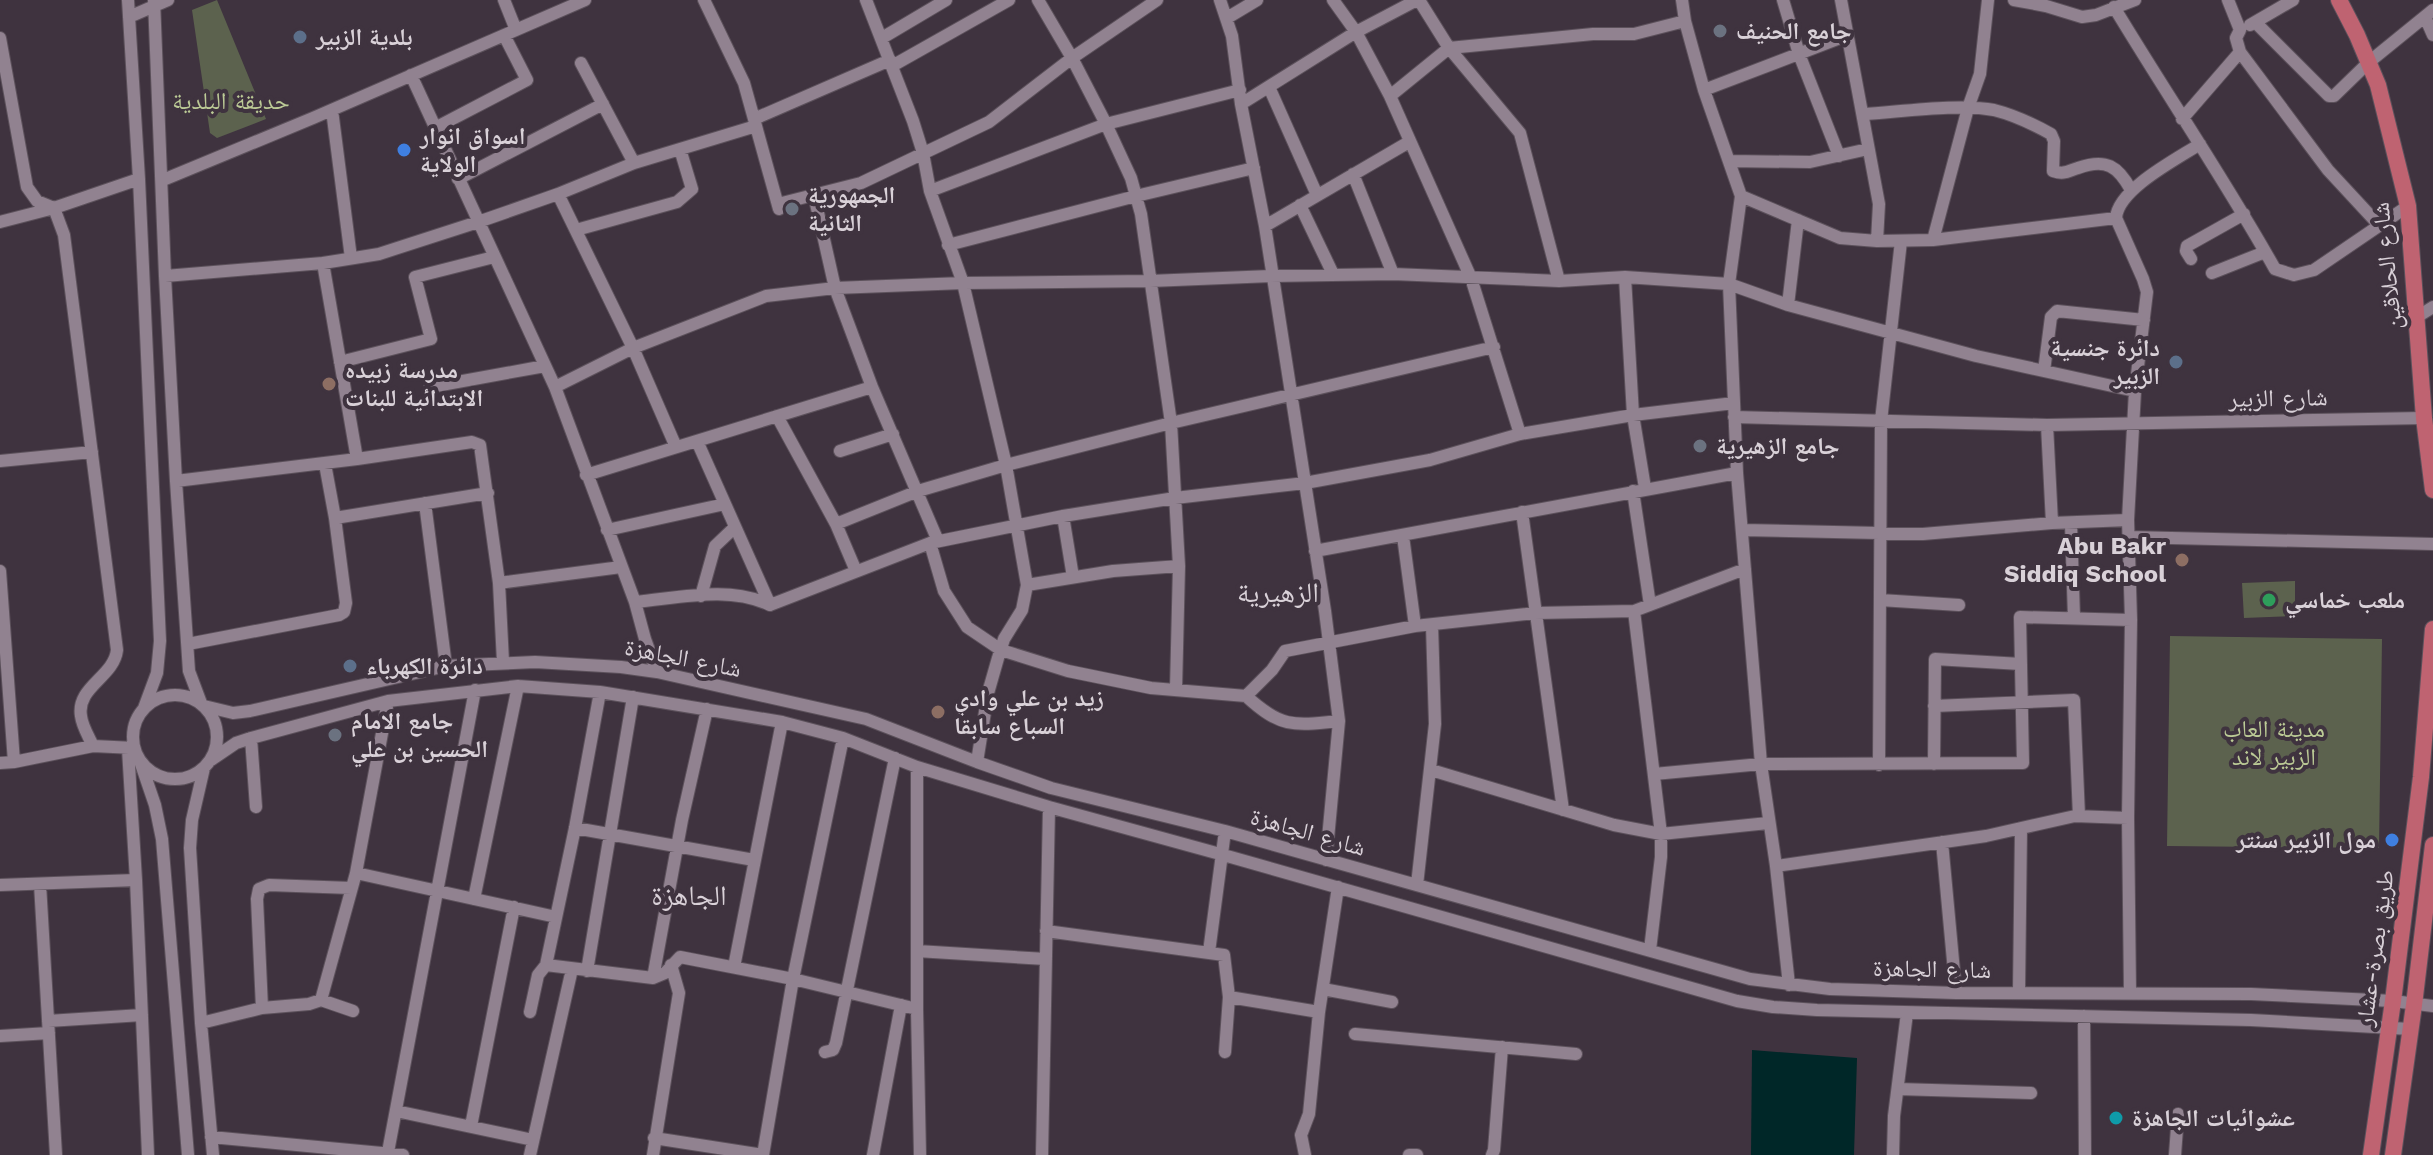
<svg xmlns="http://www.w3.org/2000/svg" width="2433" height="1155" viewBox="0 0 2433 1155" font-family="'Work Sans','Noto Naskh Arabic',sans-serif">
  <style>
    .green { fill: #5c624e }
    .water { fill: #002728 }
    .lines { fill: none; stroke-linecap: round; stroke-linejoin: round }
    .minor-casing { stroke: #5c515b; stroke-width: 14 }
    .major-casing { stroke: #5c515b; stroke-width: 18 }
    .minor { stroke: #918290; stroke-width: 12 }
    .major { stroke: #bf6371; stroke-width: 16 }
    .worship-dot { fill: #6b7280; stroke: #3f333f; stroke-width: 3 }
    .service-dot { fill: #5c6f8a; stroke: #3f333f; stroke-width: 3 }
    .shop-dot { fill: #3f7fe0; stroke: #3f333f; stroke-width: 3 }
    .education-dot { fill: #8d6e63; stroke: #3f333f; stroke-width: 3 }
    .leisure-dot { fill: #2e9e5b; stroke: #3f333f; stroke-width: 3 }
    .culture-dot { fill: #0f9aa8; stroke: #3f333f; stroke-width: 3 }
    .labels { text-anchor: middle; dominant-baseline: central; stroke-width: 8; stroke-linejoin: round; paint-order: stroke }
    .poi-label { font-size: 24px; font-weight: bold; fill: #d9d1d8; stroke: #3f333f; text-anchor: start }
    .park-label { font-size: 24px; fill: #bccb96; stroke: #3f333f }
    .street-label { font-size: 24px; fill: #d9d1d8; stroke: #3f333f }
    .quarter-label { font-size: 28px; fill: #d9d1d8; stroke: #3f333f }
  </style>
  <rect width="100%" height="100%" fill="#3f333f"/>
  <path class="green" d="M217 0 266 119 217 138 210 133 192 10Z
    M2295 581V616L2244 618 2242 583Z
    M2170 636 2382 639 2379 848 2167 846Z"/>
  <path class="water" d="M1752 1050 1857 1058 1854 1155H1751Z"/>
  <g class="lines">
    <defs>
      <path id="minor" d="M128 0 139 179 160 641 157 673 144 708
        M154 0 165 276 176 481 189 671 201 703
        M504 0 516 30
        M704 0 744 83 779 209
        M866 0 913 121 923 153 930 191 963 283 1006 465 1027 585 1022 610 1004 639 998 658 988 693 977 762
        M1038 0 1072 58 1106 124 1131 178 1141 214 1171 423 1179 566 1176 689
        M1220 0 1232 36 1241 104 1265 226 1325 611 1339 721 1326 860
        M1333 0 1356 32 1390 96 1471 278 1520 434
        M1419 0 1449 48 1520 133 1559 281
        M1682 0 1685 21 1704 90 1741 196 1729 284 1737 473 1761 764 1776 866 1789 985
        M1783 0 1799 54 1839 156
        M1841 0 1879 204 1877 241
        M2014 0 2046 6 2082 17 2096 15 2135 0
        M2228 0 2240 30 2236 38 2240 52 2328 170 2378 224
        M2114 7C2167 95 2225 180 2275 269L2294 275 2314 270 2408 206
        M129 17 168 0
        M2425 17 2433 35
        M1227 18 1257 0
        M2255 22 2329 96H2334L2369 62 2433 10
        M2250 25 2293 0
        M0 38 27 187 37 201 54 208 64 235 117 650C114 677 76 687 81 716 82 726 89 737 93 746
        M882 38 946 0
        M581 63 634 163
        M892 66 1009 0
        M411 75 555 387 635 602 645 639 657 672
        M1269 87 1317 195
        M1704 90 1848 35
        M1390 96 1449 48 1593 34H1634L1685 21
        M1241 104 1356 32 1417 0
        M332 110 351 258
        M1863 114C1899 112 1960 103 1994 110 2014 115 2033 124 2051 134L2054 141 2053 171C2064 175 2068 171 2078 168 2106 158 2118 166 2131 190
        M754 119 890 60
        M2182 119 2240 52
        M435 128 527 80 504 35
        M1729 161 1810 162 1868 149
        M1353 174 1393 274
        M458 179 603 104
        M163 180 313 118 585 0
        M930 191 1106 124 1240 90
        M558 194 633 348 676 447
        M814 195 835 288 872 387 938 541
        M1741 196 1840 238 1877 241 1933 240 2116 218
        M778 204 861 183 989 122 1072 58 1157 0
        M1300 205 1333 274
        M0 222 54 208 139 179
        M1265 226 1409 142
        M576 230 677 202 692 189 680 149
        M1933 240 1968 108 1980 74 1988 0
        M948 245 1136 196 1254 168
        M2191 259 2186 251 2187 246 2244 214
        M323 263 357 459
        M2212 273 2265 252
        M165 276 323 263 379 254 478 222 558 194 634 163 756 126
        M1625 277 1633 415 1645 488
        M1788 305 1798 220
        M2417 317 2433 307
        M340 362 431 339 415 277 494 257
        M2044 371 2051 317 2057 311 2144 320
        M430 387 545 366
        M555 387 633 348 766 296 835 288 963 283 1150 281 1271 276 1393 274 1559 281 1625 277 1729 284 1788 305 1976 356 2135 391
        M777 416 836 524 856 571
        M1734 417 2047 425 2424 418
        M2047 425 2052 523
        M697 441 770 605
        M840 451 893 434
        M0 461 92 452
        M586 475 872 387
        M176 481 357 459 472 442 480 445 499 583 503 662
        M1633 491 1650 605
        M425 503 446 666
        M1522 512 1563 810
        M1063 516 1073 577
        M335 518 488 493
        M836 524 918 491 1006 465 1171 423 1494 347
        M2071 524 2074 618
        M607 530 725 504
        M1742 530 1923 534 2052 523 2128 520
        M1403 536 1415 626
        M2129 537 2433 544
        M930 543 944 591 967 627 1001 650 1068 671 1151 688 1246 696 1272 670 1285 651 1415 626 1536 613 1634 611 1745 569
        M1315 551 1737 473
        M0 571 14 762
        M499 583 621 567
        M1027 585 1113 571 1179 566
        M701 596 715 546 735 527
        M1880 600 1959 605
        M635 602C679 598 729 585 770 605L930 543 1063 516 1175 498 1305 483 1430 460 1520 434 1633 415 1734 403
        M1634 611 1661 834V857L1650 950
        M188 644 339 615 344 612 346 603 335 518 325 464
        M133 737a42 42 0 1 1 84 0a42 42 0 1 1-84 0Z
        M1246 696C1281 728 1293 726 1339 721
        M204 706 233 713 250 711 446 666 535 662 621 667 657 672 866 719 977 762 1051 788 1225 831 1750 979 1830 989 1956 993 2251 994 2393 1001 2433 1006
        M1934 706 2074 700 2079 816
        M251 738 256 807
        M128 749 136 880 148 1155
        M211 760 236 743 251 738 388 701 518 686 600 692 782 722 843 738 917 767 1049 807 1220 854 1737 1001 1773 1007 1817 1010 2251 1020 2410 1029
        M140 761 155 805 162 839 188 1155
        M0 763 14 762 93 746 134 748
        M1934 764 1935 659 2021 664
        M1879 765 1881 421 1901 241
        M917 767V1009L920 1155
        M204 768 192 820 190 848 201 1023 213 1155
        M1431 770 1614 825 1661 834 1768 823
        M1654 774 1761 764 2023 763 2020 617 2131 620
        M575 828 754 860
        M1942 842 1956 993
        M1776 866 1986 836 2075 816 2128 818
        M356 873 556 917
        M40 884 56 1155
        M0 885 136 880
        M1417 885 1435 724 1432 625
        M474 899 518 686
        M1046 931 1224 955 1229 997 1225 1052
        M917 951 1046 959
        M1209 952 1225 831
        M546 965 653 978 665 973 680 957 793 979 917 1009
        M734 967 782 722
        M587 971 633 697
        M653 978 682 820 707 709
        M1323 989 1392 1002
        M2019 991 2021 828
        M2130 993 2128 818 2131 620 2128 520 2135 391 2147 292 2143 279 2116 218C2118 189 2177 159 2200 144
        M1229 997 1319 1012
        M321 1000 356 873 388 701
        M262 1008 257 899 259 889 269 885 351 888
        M530 1012 538 975 546 965 575 828 600 692
        M2084 1016 2085 1155
        M48 1021 142 1015
        M201 1023 262 1008 309 1004 321 1000 353 1011
        M1355 1034 1576 1054
        M0 1036 49 1033
        M825 1052 833 1050 836 1043 895 758
        M1898 1089 2031 1093
        M396 1111 533 1140
        M471 1126 514 907
        M211 1137 403 1155
        M654 1138 763 1155 793 979 843 738
        M388 1152 475 690
        M530 1155 572 969
        M653 1155 679 993 671 965
        M873 1155 901 1005
        M1042 1155 1049 807
        M1305 1155 1301 1135 1309 1114 1319 1012 1338 887
        M1409 1155H1417
        M1492 1155 1494 1150 1502 1047
        M1893 1155 1894 1116 1907 1013
        M2175 1155 2178 1114"/>
      <path id="major" d="M2339 0 2357 35 2378 85 2408 206 2424 418 2433 490
        M2371 1155 2393 1001 2421 777 2433 629
        M2393 1155 2414 1005 2433 845"/>
    </defs>
    <use href="#minor" class="minor-casing"/>
    <use href="#major" class="major-casing"/>
    <use href="#minor" class="minor"/>
    <use href="#major" class="major"/>
  </g>
  <g class="worship-dot">
    <circle cx="1720" cy="31" r="8"/>
    <circle cx="792" cy="209" r="8"/>
    <circle cx="1700" cy="446" r="8"/>
    <circle cx="335" cy="735" r="8"/>
  </g>
  <g class="service-dot">
    <circle cx="300" cy="37" r="8"/>
    <circle cx="2176" cy="362" r="8"/>
    <circle cx="350" cy="666" r="8"/>
  </g>
  <g class="shop-dot">
    <circle cx="404" cy="150" r="8"/>
    <circle cx="2392" cy="840" r="8"/>
  </g>
  <g class="education-dot">
    <circle cx="329" cy="384" r="8"/>
    <circle cx="2182" cy="560" r="8"/>
    <circle cx="938" cy="712" r="8"/>
  </g>
  <circle class="leisure-dot" cx="2269" cy="600" r="8"/>
  <circle class="culture-dot" cx="2116" cy="1118" r="8"/>
  <g class="labels">
    <g class="poi-label">
      <text x="1736" y="31">جامع الحنيف</text>
      <text x="316" y="37">بلدية الزبير</text>
      <text x="420" y="136">اسواق انوار<tspan x="420" dy="28">الولاية</tspan></text>
      <text x="808" y="195">الجمهورية<tspan x="808" dy="28">الثانية</tspan></text>
      <text x="2160" y="348" text-anchor="end">دائرة جنسية<tspan x="2160" dy="28">الزبير</tspan></text>
      <text x="345" y="370">مدرسة زبيده<tspan x="345" dy="28">الابتدائية للبنات</tspan></text>
      <text x="1716" y="446">جامع الزهيرية</text>
      <text x="2166" y="546" text-anchor="end">Abu Bakr<tspan x="2166" dy="28">Siddiq School</tspan></text>
      <text x="2285" y="600">ملعب خماسي</text>
      <text x="366" y="666">دائرة الكهرباء</text>
      <text x="954" y="698">زيد بن علي وادي<tspan x="954" dy="28">السباع سابقا</tspan></text>
      <text x="351" y="721">جامع الامام<tspan x="351" dy="28">الحسين بن علي</tspan></text>
      <text x="2376" y="840" text-anchor="end">مول الزبير سنتر</text>
      <text x="2132" y="1118">عشوائيات الجاهزة</text>
    </g>
    <g class="park-label">
      <text x="231" y="101">حديقة البلدية</text>
      <text x="2274" y="729">مدينة العاب<tspan x="2274" dy="28">الزبير لاند</tspan></text>
    </g>
    <g class="street-label">
      <text transform="translate(2387 266) rotate(-96)">شارع الحلاقين</text>
      <text transform="translate(2278 398) rotate(-1)">شارع الزبير</text>
      <text transform="translate(683 658) rotate(11)">شارع الجاهزة</text>
      <text transform="translate(1308 832) rotate(16)">شارع الجاهزة</text>
      <text transform="translate(2375 948) rotate(-82)">طريق بصرة-عشار</text>
      <text transform="translate(1932 969) rotate(1)">شارع الجاهزة</text>
    </g>
    <g class="quarter-label">
      <text x="1278" y="592">الزهيرية</text>
      <text x="689" y="895">الجاهزة</text>
    </g>
  </g>
</svg>
